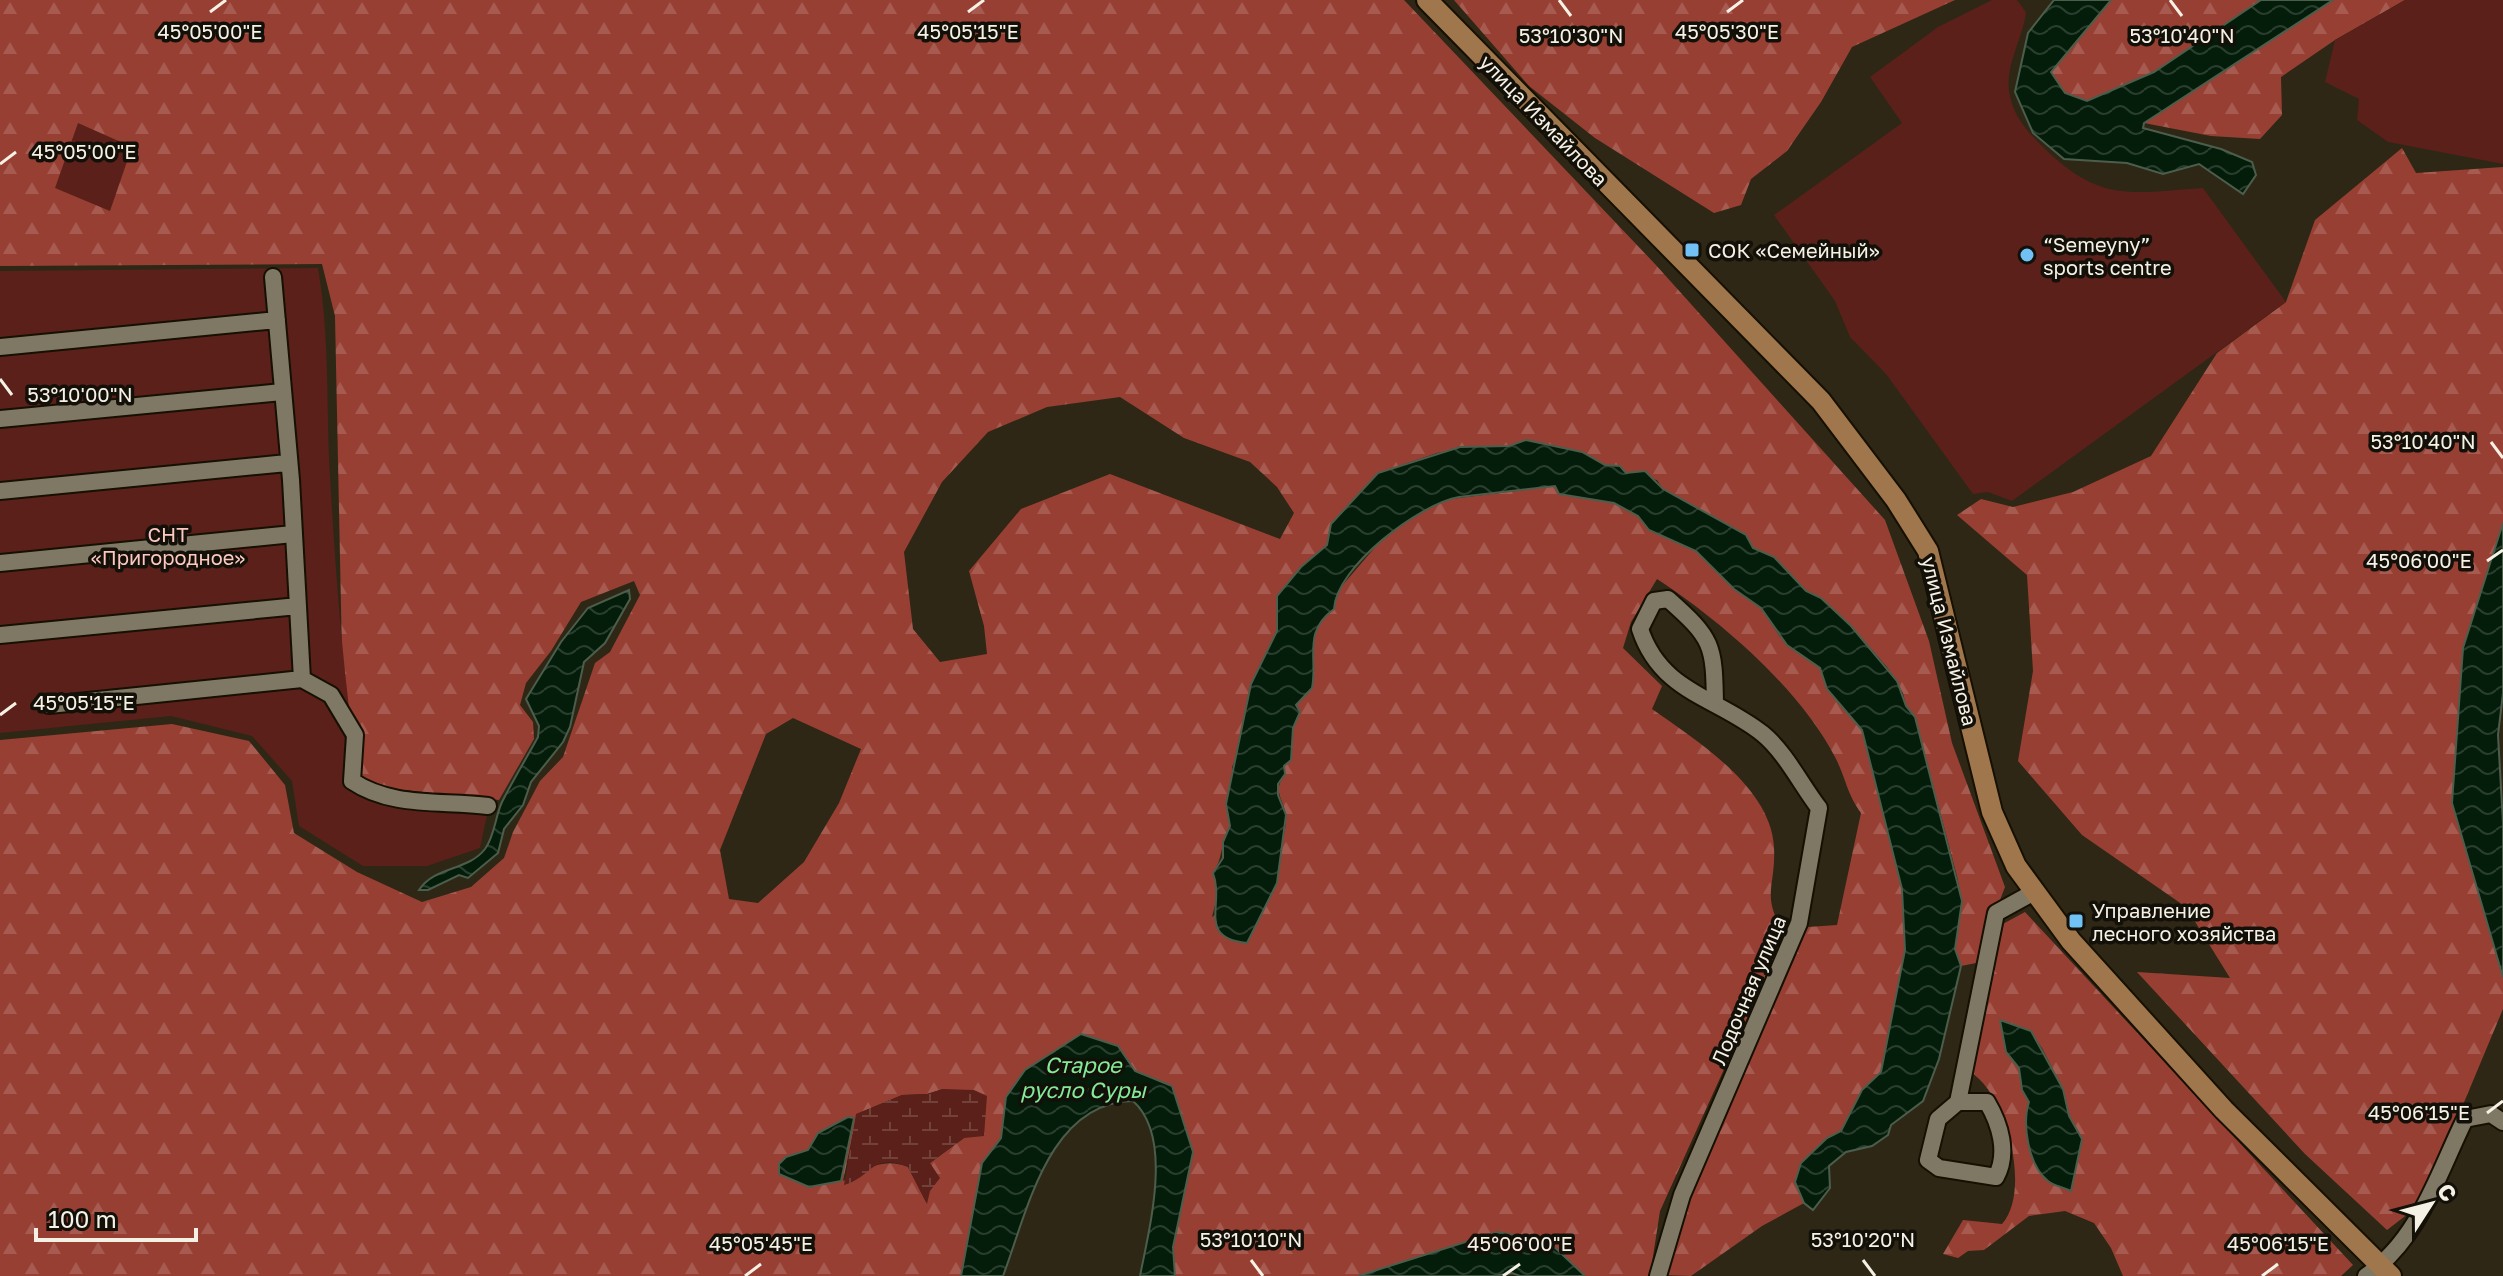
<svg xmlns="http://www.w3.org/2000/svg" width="2503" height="1276" viewBox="0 0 2503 1276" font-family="'Golos Text',sans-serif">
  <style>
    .forest { fill: url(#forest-firs); fill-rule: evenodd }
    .wetland { fill: url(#wetland-marsh) }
    .green { fill: #5a2019 }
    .water { fill: url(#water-waves); stroke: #4c5d4c; stroke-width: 2 }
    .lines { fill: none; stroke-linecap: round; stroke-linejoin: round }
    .minor-casing { stroke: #161002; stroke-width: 20 }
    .major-casing { stroke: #161002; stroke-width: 24 }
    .minor { stroke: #7f7864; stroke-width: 16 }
    .major { stroke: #a0764c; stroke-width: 20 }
    .ticks { fill: none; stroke: #f5f1e5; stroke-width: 3 }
    .poi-dot { fill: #71c1f5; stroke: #131009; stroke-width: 3 }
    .labels { text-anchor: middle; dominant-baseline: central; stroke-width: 7; stroke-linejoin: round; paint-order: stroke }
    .street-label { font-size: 20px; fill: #f5f1e5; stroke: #131009 }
    .poi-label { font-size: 20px; fill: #f5f1e5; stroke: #131009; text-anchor: start }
    .park-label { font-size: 20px; fill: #fcc8bf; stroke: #131009 }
    .water-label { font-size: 22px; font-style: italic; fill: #83eb98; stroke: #131009 }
    .ticks-label { font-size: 20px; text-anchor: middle; fill: #f5f1e5; stroke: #131009; stroke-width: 7; stroke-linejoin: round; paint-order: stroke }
  </style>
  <defs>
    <pattern id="forest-firs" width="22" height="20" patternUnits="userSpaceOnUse" patternTransform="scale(2)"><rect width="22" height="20" fill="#983f33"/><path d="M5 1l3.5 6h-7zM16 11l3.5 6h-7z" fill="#a75b50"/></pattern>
    <pattern id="wetland-marsh" width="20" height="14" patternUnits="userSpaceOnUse" patternTransform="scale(2)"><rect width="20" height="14" fill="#5a2019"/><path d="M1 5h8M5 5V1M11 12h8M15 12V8" fill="none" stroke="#72413a"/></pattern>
    <pattern id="water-waves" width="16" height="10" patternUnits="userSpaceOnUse" patternTransform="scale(2)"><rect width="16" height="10" fill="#041d0a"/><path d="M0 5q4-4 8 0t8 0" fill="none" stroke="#293e2e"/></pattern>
  </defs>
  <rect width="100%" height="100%" fill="#2e2715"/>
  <path class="forest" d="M0 0H1404L1655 264 1885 520 1929 641 1952 743 2005 887 1976 963 1961 966 1955 949 1962 902 1957 876 1915 717 1906 706 1903 693 1887 667 1851 626 1821 598 1806 591 1774 557 1753 548 1746 535 1663 489 1657 480 1626 473 1619 466 1605 465 1582 452 1526 440 1509 446H1472L1437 453 1378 473 1329 535 1327 545 1301 567 1277 596V631L1251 684 1239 751 1232 767 1234 778 1226 804 1230 826C1220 842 1224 857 1213 873L1218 893 1212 917 1280 867C1279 849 1287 830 1286 815 1283 797 1272 792 1285 774L1284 766 1291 760 1295 705 1314 678C1307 653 1313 624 1333 609L1335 594 1377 545 1398 527 1443 500 1555 486 1560 494 1614 503 1638 516 1649 530 1696 551 1734 589 1761 608 1780 637 1820 668 1827 689 1862 730 1895 850 1902 889 1905 950 1881 1072 1862 1090 1841 1131 1827 1138 1801 1163 1795 1182 1804 1203 1762 1226 1691 1276 1662 1275 1714 1138 1808 927 1837 925 1861 813C1846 792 1846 778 1835 757 1799 688 1721 621 1657 579L1631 622 1623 648 1662 686 1652 709C1696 740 1771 787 1774 847 1776 888 1760 895 1785 934L1660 1211 1650 1276H1585L1548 1242 1497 1232 1358 1276H1175L1173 1247 1193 1152 1118 1046 1006 1097 1001 1138 982 1163 961 1276H0V740L172 724 249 741 285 785 294 833 357 872 422 902 471 887 504 858 513 832 540 781 563 757 595 663 610 652 640 595 634 581 581 602 551 651 526 683 520 705 533 722 534 739 499 800 385 788 356 775 343 703 335 316 322 264 0 266ZM1120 397 1184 438 1250 462 1277 487 1294 513 1280 539 1110 474 1021 509 969 571 984 626 987 654 940 662 913 629 904 552 942 482 988 432 1047 407ZM793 718 861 749 839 803 804 862 758 903 729 899 720 850 766 734ZM943 1089 964 1138 930 1163 926 1202 908 1167C883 1157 866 1169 843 1181L857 1114 902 1095 927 1094ZM848 1117 854 1118 841 1181 809 1187 779 1174 786 1157 808 1150 818 1133Z
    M1454 0H1955L1852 47 1821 102 1787 151 1751 179 1741 205 1714 213 1595 138 1529 86Z
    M2111 0H2261L2154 72 2087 101 2065 93 2051 72Z
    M2333 0H2405L2335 40 2281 77 2282 115 2260 139 2211 136 2144 123Z
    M2402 148 2416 173 2503 167V523L2463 648 2452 803 2503 977V1009L2422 1203 2387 1230 2305 1154 2137 972 2230 978 2186 907 2082 835 2018 761 2033 671 2027 575 1957 515 1981 499 2013 507 2073 492 2151 456 2217 353 2286 302 2315 220Z
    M2025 912 2353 1265 2341 1276H2123L2111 1248 2094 1223 2065 1211 2029 1216 1984 1250 1968 1251 1958 1258 1943 1254 1963 1220 2002 1224C2032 1191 2006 1092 1970 1072L1999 926ZM2000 1020 2037 1041 2042 1048 2063 1089 2069 1116 2082 1139 2071 1191C2065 1188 2058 1187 2053 1184 2030 1171 2022 1125 2030 1102L2022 1090 2019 1068 2006 1052Z"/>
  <path class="wetland" d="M943 1089 974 1090 987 1096 984 1136 964 1138 930 1163 940 1178 930 1191 927 1204 908 1167C871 1152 873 1177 844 1185L856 1114 902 1095 927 1094Z"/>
  <path class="green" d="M1992 0H2017L2026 12C2023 38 2006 63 2009 90 2012 115 2026 130 2043 147 2100 203 2129 193 2203 188L2286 302 2012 501 1988 492 1973 494 1886 374 1850 337 1835 301 1774 215 1902 123 1870 77 1938 27Z
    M2405 0H2503V164L2388 142 2357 120 2359 99 2325 82 2335 40Z
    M78 123 132 147 110 211 55 188Z
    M318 268C330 337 326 407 330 476 336 581 344 689 361 793L402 809 483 808 487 815 480 848 427 866H363L299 826 292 781 252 736 171 716 0 733V271Z"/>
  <path class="water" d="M2054 0H2111L2051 72 2065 93 2087 101 2154 72 2261 0H2333L2144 123 2143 128 2221 149 2252 162 2256 175 2243 194 2199 164 2163 174 2127 163 2064 159 2033 133 2015 92 2028 33Z
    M1526 440 1582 452 1605 465 1620 466 1626 473 1645 471 1663 489 1746 535 1753 548 1774 557 1806 591 1821 598 1851 626 1897 681 1906 706 1915 717 1962 901 1955 949 1961 966 1939 1059 1923 1101 1891 1125 1888 1135 1872 1146 1846 1152 1829 1166 1830 1188 1813 1210 1804 1203 1795 1182 1801 1163 1827 1138 1841 1131 1862 1090 1881 1072 1905 950 1902 889 1862 730 1827 689 1820 668 1787 645 1761 608 1734 589 1696 551 1649 530 1638 516 1614 503 1559 494 1555 486 1459 497C1419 504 1336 567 1334 609 1302 632 1318 658 1312 688L1296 705 1300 712 1293 728 1291 760 1284 766 1285 774 1278 784V795L1286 815 1277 883 1247 943C1196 938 1225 904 1213 873L1223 858V842L1230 826 1226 804 1251 684 1277 631V596L1301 567 1327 545 1331 524 1378 473 1460 447 1509 446Z
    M2503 523V693L2498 735 2503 823V977L2452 803 2463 648Z
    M629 590 630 599 605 643 584 662 570 727 563 742 531 782 523 805 504 829 498 853 468 878 459 875 428 890H419C435 866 468 871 485 849 495 835 495 817 502 802 513 780 526 759 538 737L539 726 526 699 561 642 588 608Z
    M2000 1020 2031 1031 2063 1089 2069 1116 2082 1139 2071 1191C2063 1187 2054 1186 2048 1181 2028 1165 2022 1124 2029 1102L2022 1090 2019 1068 2006 1052Z
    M1081 1034 1118 1046 1135 1071 1172 1086 1193 1152 1173 1247 1175 1276H1140C1149 1229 1174 1137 1133 1101 1048 1102 1027 1213 1003 1276H961L982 1163 1001 1138 1006 1097 1025 1070Z
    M848 1117 854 1118 841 1181 809 1187 779 1174V1164L786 1157 808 1150 818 1133Z
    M1497 1232 1548 1241 1585 1276H1520L1512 1273 1494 1276H1358Z"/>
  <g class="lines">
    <defs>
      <path id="minor" d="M273 277 291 480 302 679 331 695 355 735 352 781C392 808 442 800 488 806
        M0 347 277 320
        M0 419 282 392
        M0 491 287 463
        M0 563 293 534
        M0 635 298 606
        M49 705 302 679
        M1958 1102H1987C2000 1124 2009 1153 1996 1177L1939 1168 1928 1160 1938 1119 1958 1102 1996 913 2034 892
        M1658 1276 1682 1195 1799 923 1819 808C1802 786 1785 752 1763 734 1717 697 1661 693 1640 629L1654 601 1668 599C1713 639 1714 644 1715 704
        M2366 1276C2420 1238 2437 1176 2465 1119L2491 1114 2503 1122"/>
      <path id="major" d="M1427 0 1821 401 1896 500 1928 551 1992 812 2016 866 2071 941 2224 1110 2391 1276"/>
    </defs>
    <use href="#minor" class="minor-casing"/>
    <use href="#major" class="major-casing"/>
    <use href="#minor" class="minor"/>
    <use href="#major" class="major"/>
  </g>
  <path class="ticks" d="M1559 0 1571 16M2170 0 2182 16M210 12 226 0M968 12 984 0M1727 12 1743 0M0 164 16 152M0 379 12 395M2491 442 2503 458M2487 561 2503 550M0 715 16 703M2487 1113 2503 1101M1251 1260 1263 1276M1863 1260 1875 1276M745 1276 761 1264M1503 1276 1520 1264M2262 1276 2278 1264"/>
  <g class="poi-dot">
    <rect x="1684" y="242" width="16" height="16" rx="4"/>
    <circle cx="2027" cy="255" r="8"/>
    <rect x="2068" y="913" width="16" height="16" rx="4"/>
  </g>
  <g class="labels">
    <g class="street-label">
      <text transform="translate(1544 120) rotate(46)">улица Измайлова</text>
      <text transform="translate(1950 641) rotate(76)">улица Измайлова</text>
      <text transform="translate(1748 990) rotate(-67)">Лодочная улица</text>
    </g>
    <g class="poi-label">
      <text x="2043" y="244">“Semeyny”<tspan x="2043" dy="23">sports centre</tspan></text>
      <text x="1708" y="250">СОК «Семейный»</text>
      <text x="2092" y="910">Управление<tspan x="2092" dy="23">лесного хозяйства</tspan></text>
    </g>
    <g class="park-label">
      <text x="168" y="534">СНТ<tspan x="168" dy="23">«Пригородное»</tspan></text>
    </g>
    <g class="water-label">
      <text x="1083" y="1064">Старое<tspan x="1083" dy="25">русло Суры</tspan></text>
    </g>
  </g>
  <g class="ticks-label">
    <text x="210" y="39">45°05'00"E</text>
    <text x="1727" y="39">45°05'30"E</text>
    <text x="968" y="39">45°05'15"E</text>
    <text x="1571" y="43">53°10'30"N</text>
    <text x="2182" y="43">53°10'40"N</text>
    <text x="84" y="159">45°05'00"E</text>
    <text x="80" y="402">53°10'00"N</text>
    <text x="2423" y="449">53°10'40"N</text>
    <text x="2419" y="568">45°06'00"E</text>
    <text x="84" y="710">45°05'15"E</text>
    <text x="2419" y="1120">45°06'15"E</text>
    <text x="1251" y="1247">53°10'10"N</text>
    <text x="1863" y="1247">53°10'20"N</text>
    <text x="761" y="1251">45°05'45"E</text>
    <text x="1520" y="1251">45°06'00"E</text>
    <text x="2278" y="1251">45°06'15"E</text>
  </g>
  <g transform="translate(2431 1204) rotate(54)" stroke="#131009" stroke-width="6" paint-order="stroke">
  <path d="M0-6L14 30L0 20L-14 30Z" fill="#f5f1e5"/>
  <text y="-12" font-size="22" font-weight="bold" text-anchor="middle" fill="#f5f1e5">С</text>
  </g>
  <path d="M36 1228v12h160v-12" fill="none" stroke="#f5f1e5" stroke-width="4"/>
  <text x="48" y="1228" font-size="24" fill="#f5f1e5" stroke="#131009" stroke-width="6" paint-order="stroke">100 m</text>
</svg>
